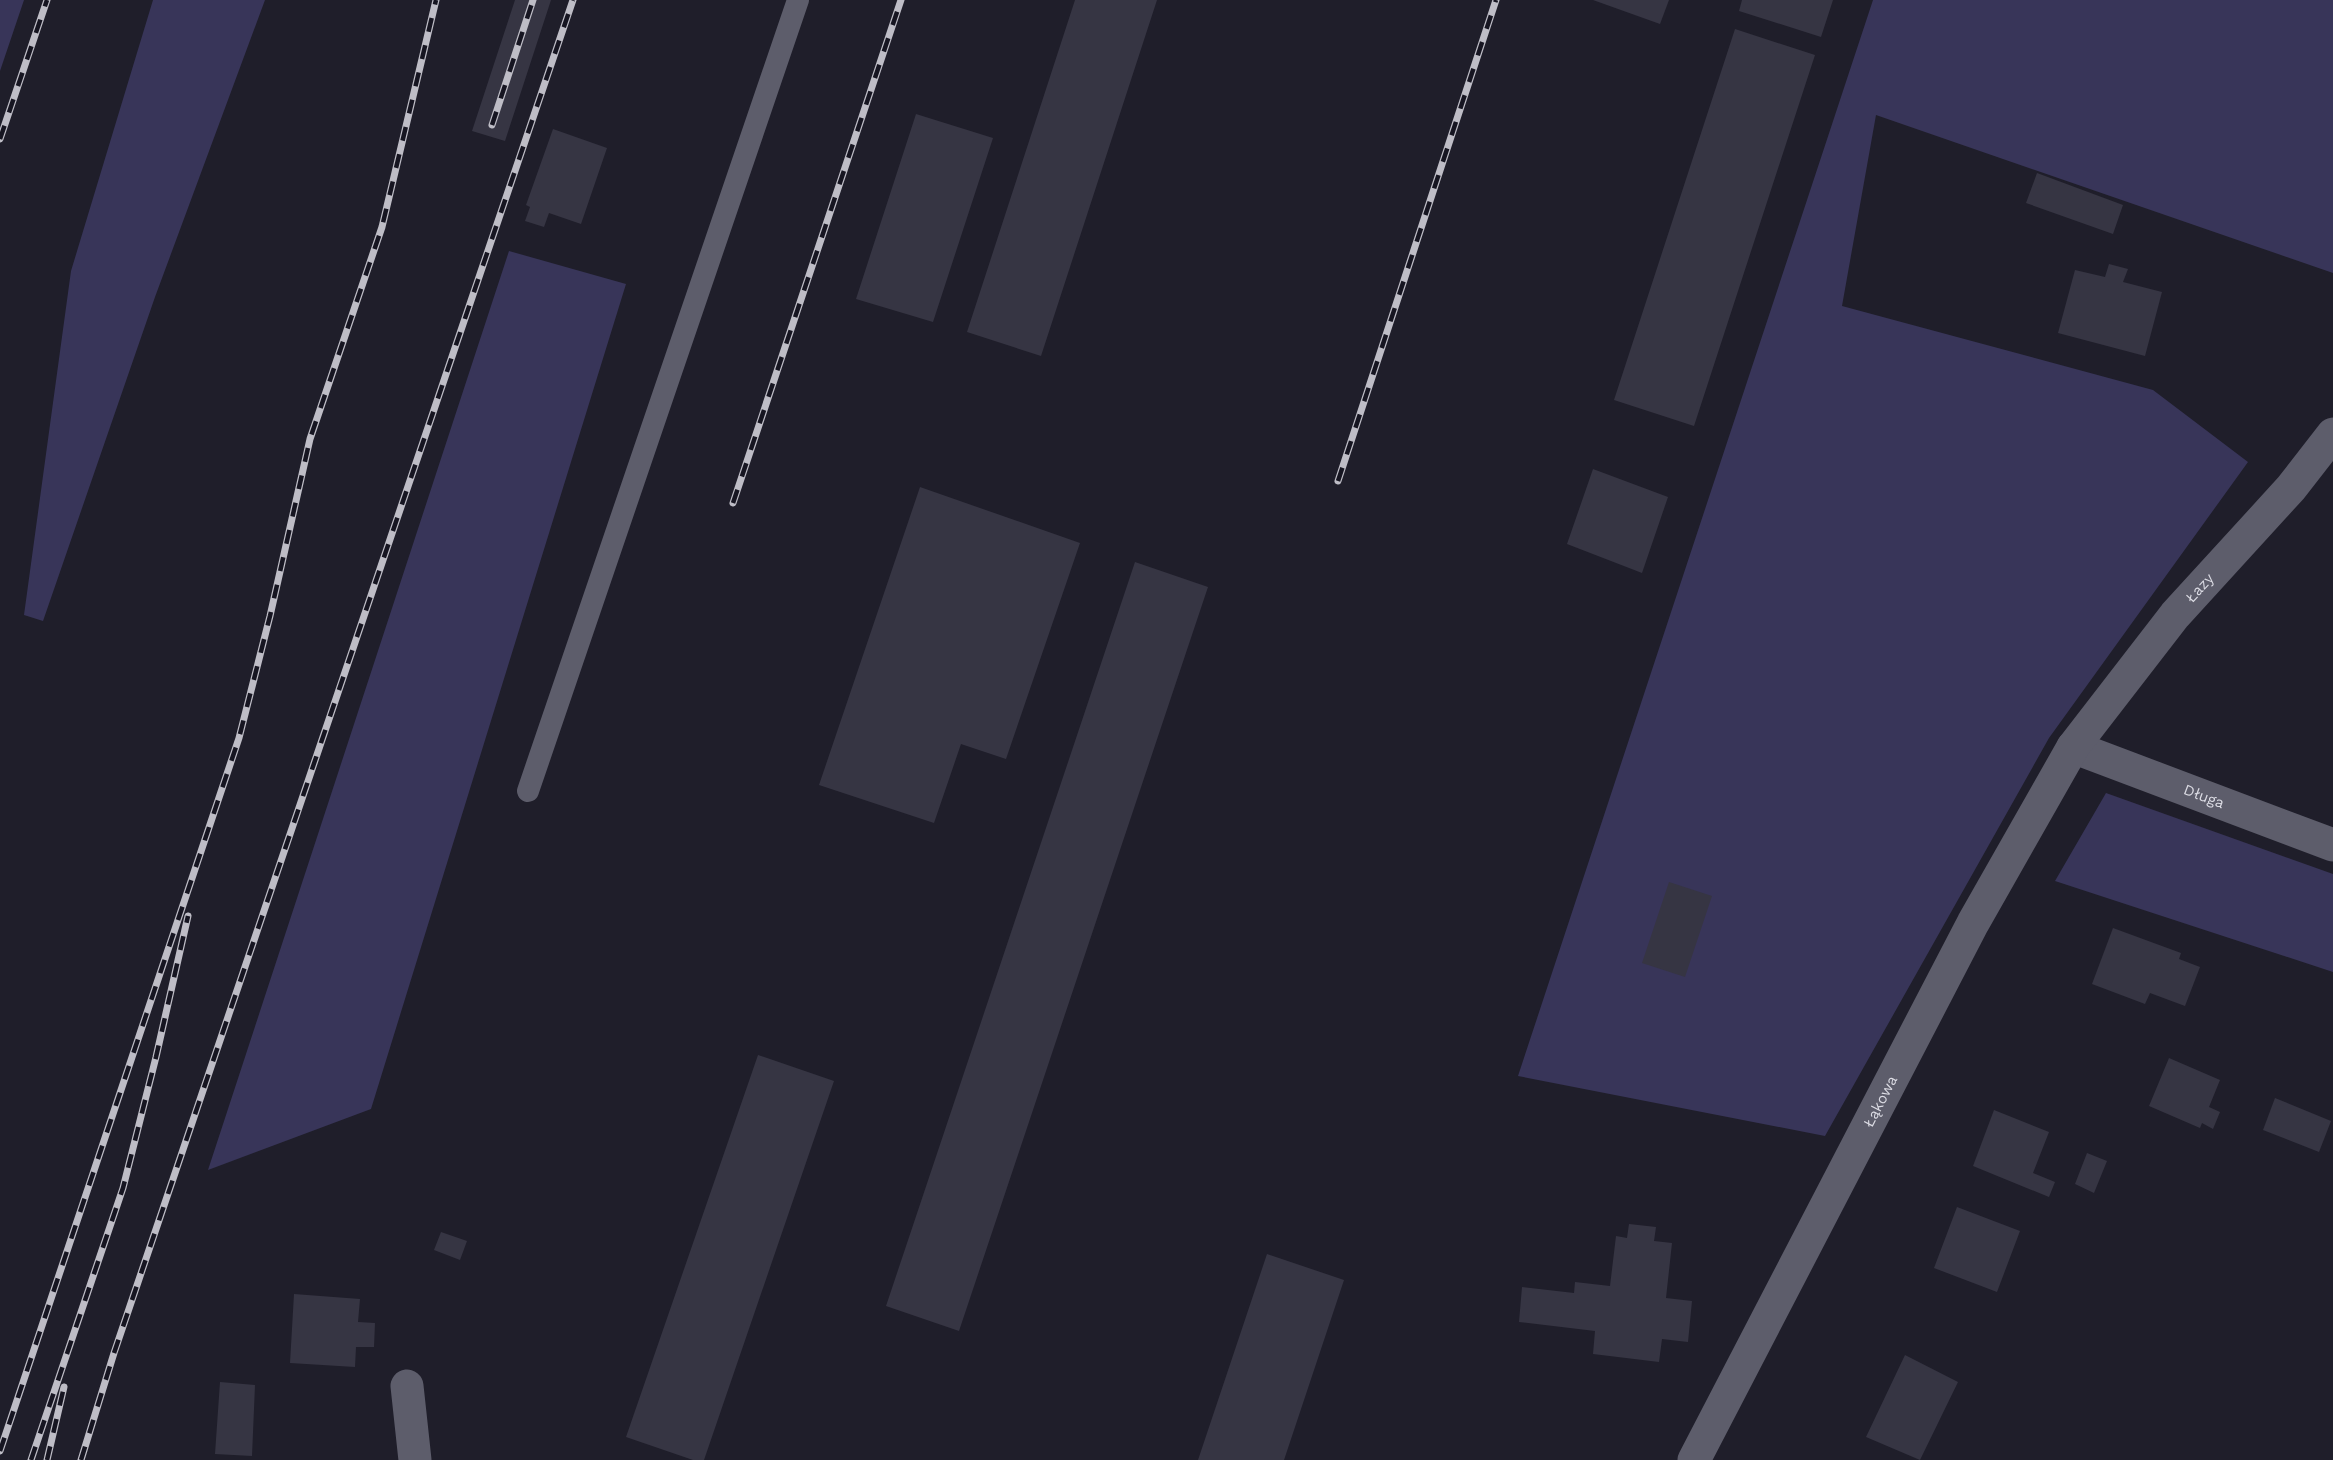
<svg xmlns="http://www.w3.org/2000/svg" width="2333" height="1460" viewBox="0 0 2333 1460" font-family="'Work Sans',sans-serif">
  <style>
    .green { fill: #383559 }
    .building { fill: #363543 }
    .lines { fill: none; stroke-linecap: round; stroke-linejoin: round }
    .lane { stroke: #5d5d6b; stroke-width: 22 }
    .street { stroke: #5d5d6b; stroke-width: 33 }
    .rail-casing { stroke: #bebdc6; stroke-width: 7 }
    .rail { stroke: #161521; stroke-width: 4.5; stroke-dasharray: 14; stroke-linecap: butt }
    .labels { text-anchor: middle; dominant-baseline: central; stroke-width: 6; stroke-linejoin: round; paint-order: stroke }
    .street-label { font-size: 15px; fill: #dcdce4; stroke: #161521 }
  </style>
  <rect width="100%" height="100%" fill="#1f1e2a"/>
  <path class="green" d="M0 0H24L0 71Z
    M153 0H265L155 297 43 621 24 615 71 271Z
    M1873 0H2333V273L1876 115 1842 306 2153 390 2248 462 2049 738 1825 1136 1518 1076Z
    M509 251 626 284 371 1109 208 1170Z
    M2106 793 2333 874V972L2055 881Z"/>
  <path class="building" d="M515 0H551L505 141 472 131Z
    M1075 0H1157L1041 356 967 332Z
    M1593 0H1669L1660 24Z
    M1742 0H1833L1821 37 1739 11Z
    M1735 29 1815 55 1694 426 1614 400Z
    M916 114 993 138 933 322 856 299Z
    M553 129 607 148 581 224 549 213 544 227 525 221 530 207 526 205Z
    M2037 173 2123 205 2113 234 2026 203Z
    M2109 264 2128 269 2123 282 2162 292 2145 356 2058 333 2075 270 2105 277Z
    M1593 469 1668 497 1642 573 1567 544Z
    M920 487 1080 543 1006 759 961 744 934 823 819 785Z
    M1135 562 1208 587 959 1331 886 1306Z
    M1669 882 1712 896 1685 977 1642 963Z
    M2113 928 2181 953 2179 959 2200 967 2185 1006 2150 993 2145 1004 2092 984Z
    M758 1055 834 1081 704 1460H693L626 1437Z
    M2169 1058 2220 1080 2209 1107 2220 1112 2213 1129 2202 1123 2200 1128 2149 1106Z
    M2275 1098 2331 1121 2319 1152 2263 1130Z
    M1994 1110 2049 1132 2033 1173 2055 1182 2049 1197 1973 1166Z
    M2087 1153 2107 1161 2094 1193 2075 1184Z
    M1957 1207 2020 1231 1997 1292 1934 1268Z
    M1629 1224 1656 1227 1654 1241 1672 1243 1666 1298 1692 1301 1688 1342 1662 1339 1659 1362 1593 1354 1595 1331 1519 1322 1522 1287 1574 1293 1575 1282 1610 1286 1616 1236 1627 1238Z
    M441 1232 467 1241 460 1260 434 1250Z
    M1267 1254 1344 1280 1284 1460H1198Z
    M294 1294 360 1299 358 1322 375 1323 374 1347H356L355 1367 290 1363Z
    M1905 1355 1958 1382 1920 1460 1866 1437Z
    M220 1382 255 1385 252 1456 215 1454Z"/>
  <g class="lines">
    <path class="lane" d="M528 791 798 0"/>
    <g class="street">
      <path id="s1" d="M2073 747 2333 845"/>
      <path d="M407 1386 415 1460"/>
      <path id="s2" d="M1694 1460 1973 923 2073 747 2175 615 2291 488 2333 434"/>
    </g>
    <defs>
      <path id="rail" d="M492 125 533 0
        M0 139 47 0
        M1338 481 1496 0
        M733 503 901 0
        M0 1451 239 738 270 616 310 439 382 227 436 0
        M31 1460 123 1188 156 1057 188 916
        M47 1460 64 1387
        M81 1460 114 1353 573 0"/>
    </defs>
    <use href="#rail" class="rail-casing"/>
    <use href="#rail" class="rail"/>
  </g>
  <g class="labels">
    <g class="street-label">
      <text stroke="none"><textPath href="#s2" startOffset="1011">Łazy</textPath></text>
      <text stroke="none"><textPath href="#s1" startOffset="140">Długa</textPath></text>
      <text stroke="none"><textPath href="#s2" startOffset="404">Łąkowa</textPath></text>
    </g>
  </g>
</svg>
